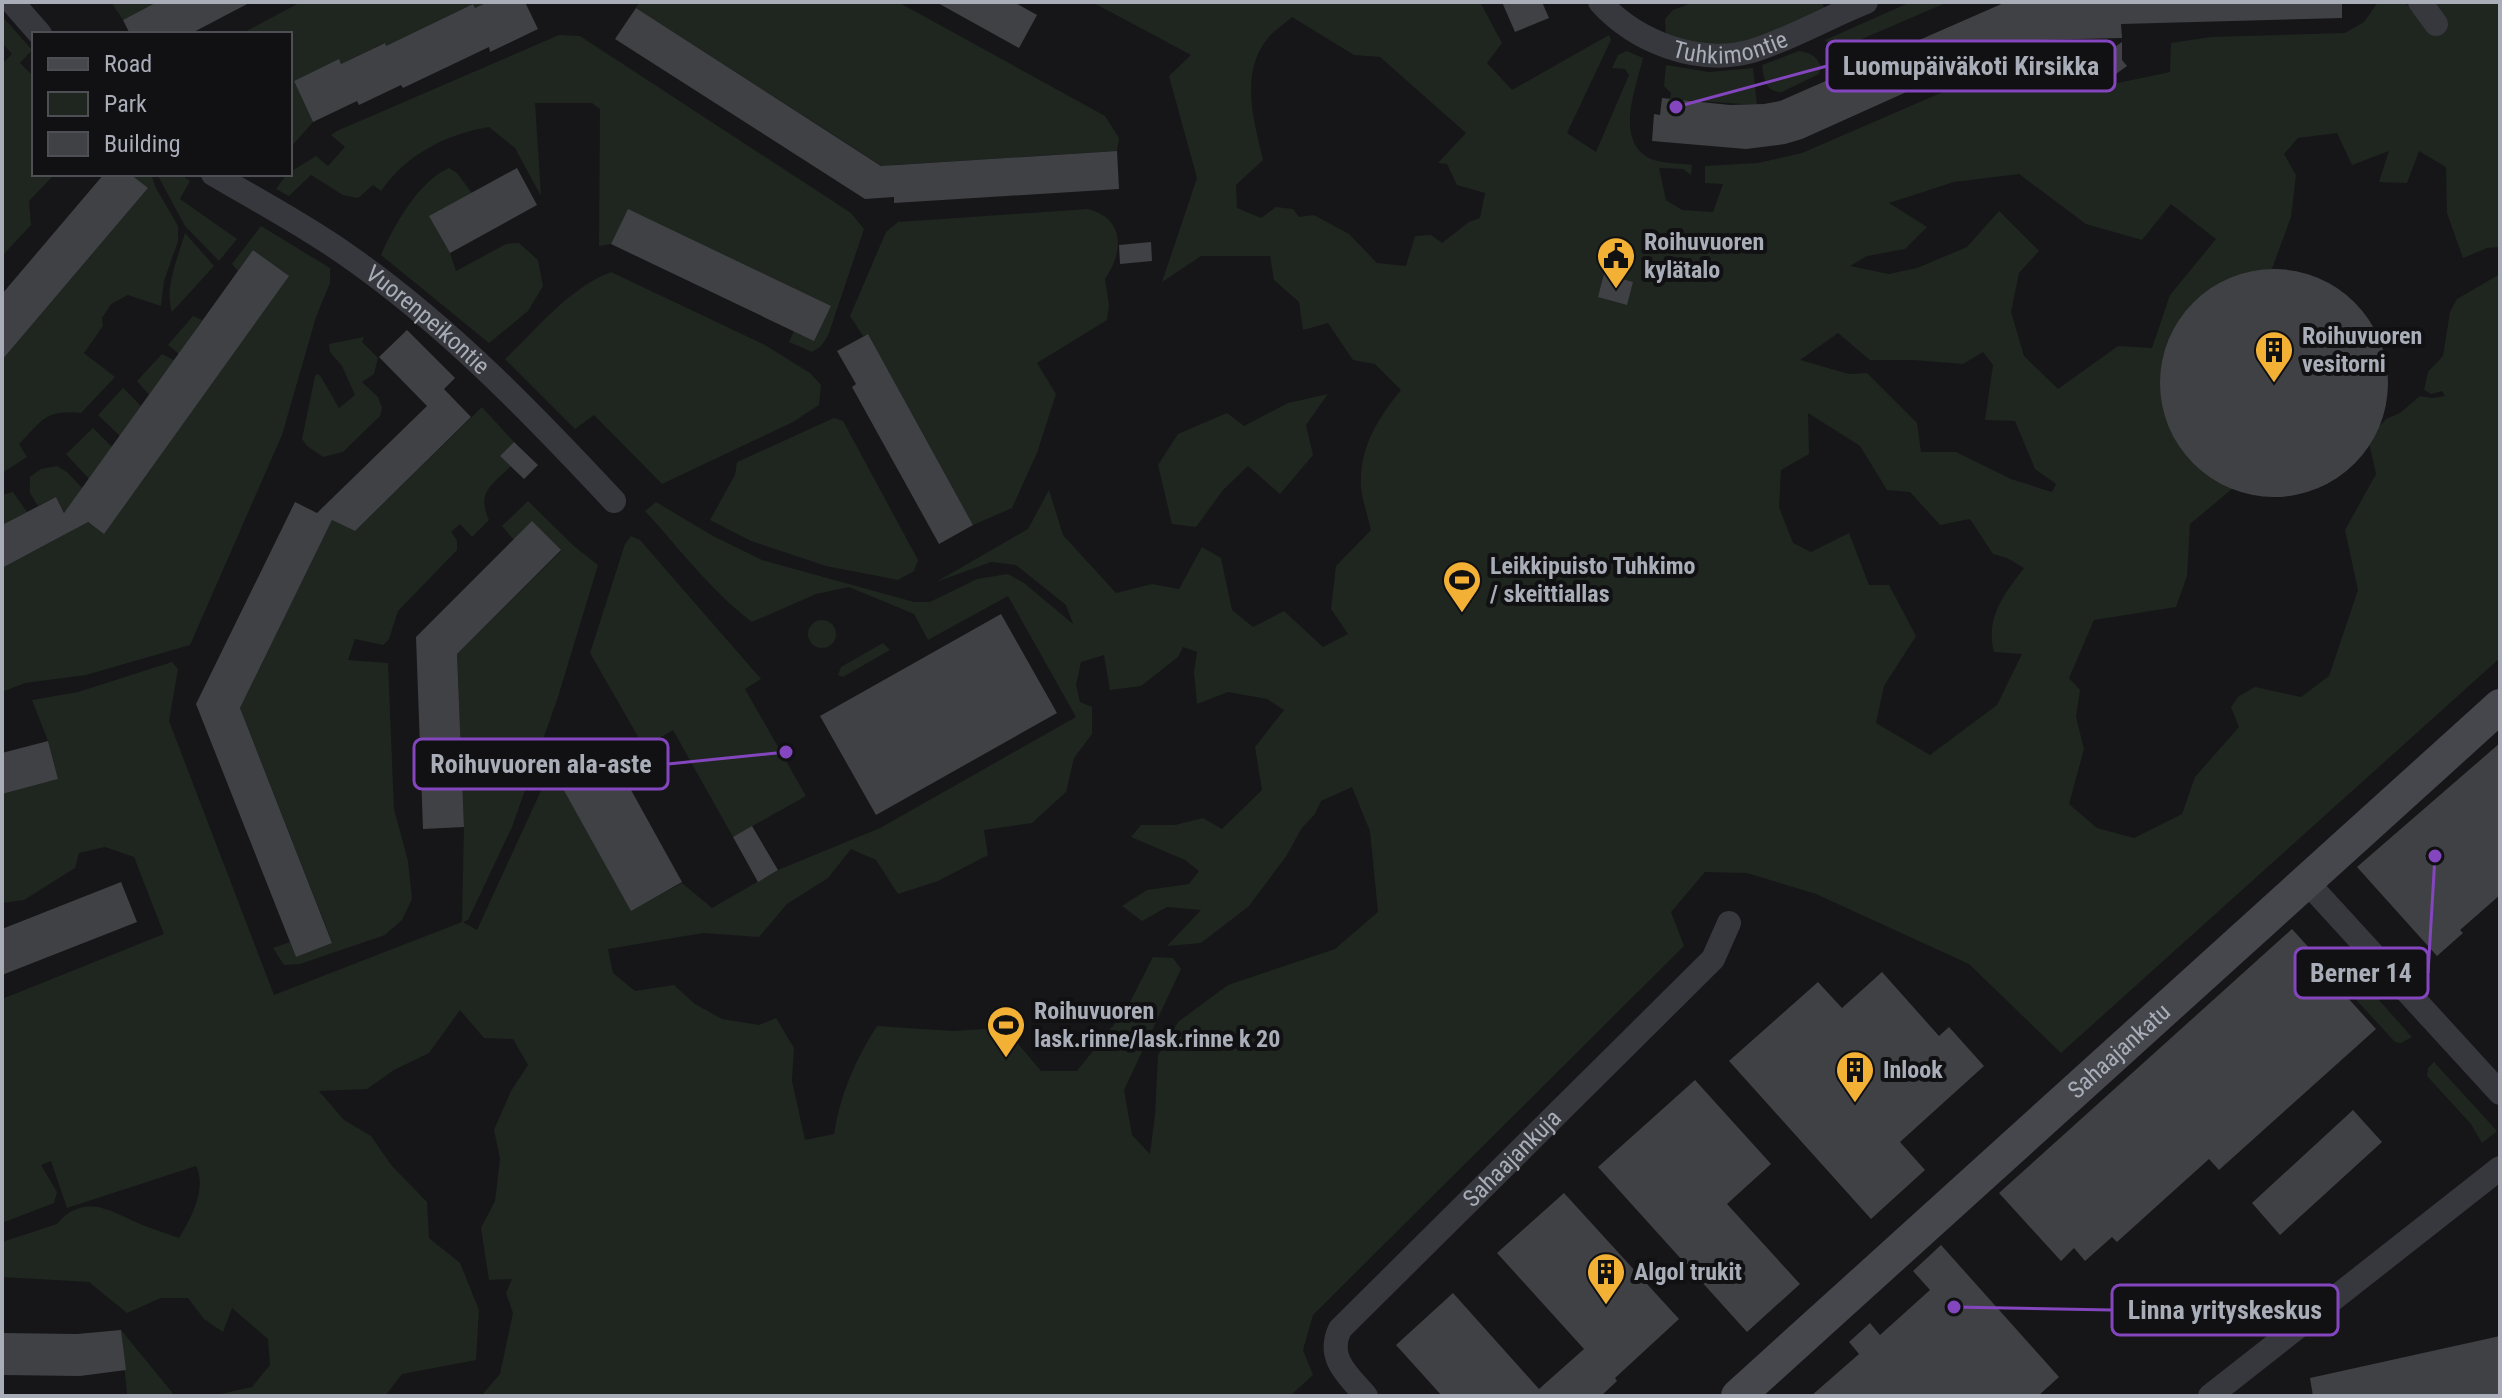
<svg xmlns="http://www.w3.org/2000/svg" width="2502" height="1398" viewBox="0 0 2502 1398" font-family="'Roboto Condensed',sans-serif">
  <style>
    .green { fill: #1e261f; fill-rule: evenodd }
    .building { fill: #404145 }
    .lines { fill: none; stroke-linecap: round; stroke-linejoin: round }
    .minor { stroke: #37383d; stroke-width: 24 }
    .secondary { stroke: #45474d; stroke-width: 34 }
    .labels { text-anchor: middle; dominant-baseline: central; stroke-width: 8; stroke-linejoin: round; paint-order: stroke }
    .street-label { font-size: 24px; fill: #a8adb8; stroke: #111113 }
    .poi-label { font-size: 24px; font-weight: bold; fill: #a8adb8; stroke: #111113; text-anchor: start }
    .leader { fill: none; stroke: #8446be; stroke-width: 3 }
    .callout-dot { fill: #8446be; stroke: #111113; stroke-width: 3 }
    .callout { fill: #111113; stroke: #8446be; stroke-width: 3 }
    .callout-label { font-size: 26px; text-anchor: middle; font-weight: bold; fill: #a8adb8 }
  </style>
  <rect width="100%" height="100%" fill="#161618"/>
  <path class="green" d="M111 2H157L123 20Z
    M301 2H488L475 8 473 4 386 46 384 43 341 64 338 60 294 81 313 122 290 148V34H241Z
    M639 2H898L1105 116 1119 138 1117 151 893 165 885 168 636 8Z
    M1092 2H1480L1502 43 1487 63 1512 90 1609 35 1611 40 1567 133 1596 152 1629 75 1625 69 1612 68 1618 55 1627 51 1643 58C1637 85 1614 140 1649 158 1661 164 1679 163 1692 165L1691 175 1683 169 1659 168 1666 200 1682 210 1713 212 1723 184 1705 183V166L1758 163 1802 153 2017 60 2059 52H2083L2100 57 2086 67 2073 82 2099 87 2170 72 2171 43 2211 37 2345 33 2364 22 2378 2H2405L2413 12 2428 2H2500V247L2487 248 2463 258 2447 213 2446 167 2419 151 2407 183 2379 182 2389 151 2352 165 2337 133 2298 138 2284 154 2296 175 2291 217 2259 304 2295 332 2341 383 2321 421 2288 452 2233 488 2190 524 2187 576 2176 607 2094 620 2069 678 2080 690 2076 717 2084 749 2069 804 2097 828 2134 838 2182 814 2195 777 2239 727 2231 707 2239 696 2255 687 2301 697 2329 676 2358 590 2345 530 2376 474 2368 438 2386 419 2400 413 2420 396 2432 398 2445 396 2442 391 2431 394 2424 390 2428 372 2443 356 2450 312 2457 299 2500 274V658L2061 1053 1969 964 1816 894 1747 873 1705 872 1671 912 1684 946 1313 1315 1303 1350 1313 1375 1290 1396H481L500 1374 513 1313 506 1293 512 1279 489 1280 481 1228 495 1201 500 1159 494 1130 511 1091 528 1065 513 1039 484 1038 460 1010 429 1053 394 1070 367 1089 319 1091 344 1120 371 1136 392 1166 427 1202 429 1238 460 1263 479 1310 476 1360 402 1374 385 1396H212L252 1387 270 1365 268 1339 232 1308 223 1332 204 1319 188 1298H161L127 1313 89 1282 2 1277V1242L57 1224C80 1196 105 1207 131 1220 146 1227 163 1232 179 1238 192 1217 207 1188 196 1166L67 1208 51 1161 41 1165 57 1192 54 1203 2 1223V999L164 934 134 857 105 847 79 853 75 868 24 900 2 903V794L58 779 48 741 32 700 78 692 172 662 178 669 169 721 274 995 462 922 464 827 457 654 561 551 533 522 514 540 502 526 528 501 575 547 598 565 558 697 512 827 468 920 463 922 477 930 544 784 557 778 631 910 682 883 712 908 778 870 880 828 1076 717 1008 596 928 640 914 614 849 587 816 594 752 622C711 591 679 548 645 511L656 502 713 536 762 560 914 602H930L977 579 1008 574 1024 583 1073 624 1066 605 1016 565 991 562 936 582 1028 529 1049 490 1063 535 1116 593 1152 584 1179 589 1202 547 1221 558 1232 610 1253 627 1284 611 1323 647 1348 634 1331 609 1336 566 1371 530C1368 516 1362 500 1361 487 1359 448 1378 418 1401 390L1375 364 1353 360 1328 323 1303 330 1299 302 1274 280 1270 256H1201L1162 282 1197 178 1169 76 1191 55ZM1292 17 1354 55 1380 57 1466 133 1438 163 1447 164 1457 185 1485 193 1480 218 1469 222 1442 243 1431 235 1415 236 1406 266 1377 263 1349 234 1314 215 1299 217 1293 209 1276 207 1261 218 1237 208 1236 185 1263 160C1254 120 1239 73 1268 38 1275 30 1284 24 1292 17ZM2019 174 2086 224 2142 240 2171 204 2216 239 2170 295 2152 348 2118 346 2058 389 2024 356 2011 312 2019 273 2039 251 1999 211 1967 247 1917 268 1889 274 1850 266 1867 256 1905 249 1927 227 1889 203 1954 182ZM1838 333 1870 360H1913L1963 364 1983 352 1993 365 1985 420 2015 421 2035 469 2056 484 2052 492 2011 479 1956 452H1921L1917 423 1867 373 1849 374 1800 360ZM1808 413 1860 446 1887 490 1910 492 1940 525 1970 519 1993 554 2007 558 2024 568C2004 594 1985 618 1994 652L2022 654 1997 705 1930 755 1876 723 1884 686 1916 636 1889 585H1869L1849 533 1811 552 1793 543 1779 507 1781 470 1809 454ZM1183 647 1197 652 1194 672 1197 704 1228 692 1267 699 1284 710 1255 747 1262 790 1222 829 1203 818 1175 825H1141L1131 837 1185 860 1199 871 1189 884 1147 890 1122 906 1142 921 1167 907 1201 910 1167 946 1201 943 1249 906 1287 855 1301 829 1315 814 1321 801 1352 787 1370 831 1378 912 1335 949 1228 985 1178 1022 1158 1055 1155 1115 1150 1154 1132 1135 1124 1090 1181 969 1173 958 1153 957 1127 1008 1077 1071H1041L1010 1034 985 1029 953 1031 877 1026C855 1060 840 1095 834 1134L805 1140 792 1081 794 1048 776 1018 759 1025 722 1019 695 1004 674 985 635 991 613 973 608 949 703 933 759 937 787 904 828 878 851 849 876 860 898 894 938 881 988 855 984 830 1032 823 1066 792 1074 758 1092 734V707L1080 702 1076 685 1081 662 1104 655 1110 690 1141 686 1178 657Z
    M1694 2H1822L1825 10 1744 44 1711 45 1666 37 1665 19 1673 10Z
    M1911 2H1948L1841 48 1830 45 1825 40Z
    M2 16 32 50 20 63 34 77V174H55L29 201 31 225 2 256V64L12 54 2 43Z
    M559 35 580 36 851 213 864 229 828 336 821 346 812 352 789 342 794 331 628 210 611 244 599 246 600 109 592 103H535L541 196 515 148 489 127C446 134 406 155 381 191L373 185 358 198 343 195 311 175 289 196 276 189 287 174 316 156 328 166 345 147 331 135 339 130Z
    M1799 51C1811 53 1815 55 1821 66L1819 74 1782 92C1765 92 1764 79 1762 65Z
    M1666 65 1709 72 1753 68 1757 105 1670 99 1671 93 1664 86Z
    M449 168 457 173 472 193 430 216 450 253 456 271 506 244 519 243 538 260 543 286 528 311 489 343 381 255C394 225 419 181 449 168Z
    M130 174H151L156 188 178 226V241L164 281 161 306 128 295 111 304 102 318 103 326 84 353 115 377 81 413C44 410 44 419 19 444L27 457 2 473V360L147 189Z
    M157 174H180L190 181 180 199 237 239 219 261 185 226Z
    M1088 209C1125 219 1124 251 1105 279L1109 305 1107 320 1037 363 1056 394 1037 453 1012 508 973 525 868 334 863 336 850 316 886 232 898 222Z
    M261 226 330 268V283L316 317 282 435 190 645 86 675 25 683 2 692V568L73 530 79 516 103 533 288 276 253 250 238 271 232 264Z
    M185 233 214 266 172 312C164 287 178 258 185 233Z
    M611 272 765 345 810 373 821 385 819 405 793 422 662 484 594 415 575 429 505 359C537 329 569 288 611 272Z
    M193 316 202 320 179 354 168 345Z
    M364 337 362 342 378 358 374 374 362 382 378 397 382 408 380 416 343 452 323 457 307 446 302 439 315 376 318 374 321 377 339 408 355 395 342 366 330 352 329 344Z
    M162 354 174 360 149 395 137 381Z
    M123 388 141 406 120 436 98 415Z
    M1328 394 1306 425 1313 455 1280 494 1248 466 1223 490 1196 527 1172 524 1158 465 1178 434 1227 413 1244 426 1288 403Z
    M482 407 514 442 500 456 511 466C492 485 476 492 489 520L472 537 460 524 451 532 457 540V550L398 611 389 639 383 645 355 639 348 660 388 663 394 809 408 861 412 899 402 920 385 935 300 964 284 965 273 948 290 942 296 957 332 942 240 708 332 520 355 531Z
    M834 418 843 421 918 560 914 571 898 580 826 566 751 541 710 520 735 475 737 462Z
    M93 428 112 447 89 479 66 454Z
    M57 466 67 472 82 488 69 509 64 512 56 497 38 506 30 493V477L41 469Z
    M13 492 27 512 2 525V495Z
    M631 536 640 540 761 679 745 689 806 796 733 837 673 730 644 747 590 653 625 544Z
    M808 634a14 14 0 1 1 28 0a14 14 0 1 1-28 0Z
    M883 643 890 650 843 677 838 675 841 667Z
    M2361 980 2412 1037 2401 1043 2395 1042 2349 992Z
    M2434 1062 2497 1131 2482 1143 2471 1124 2427 1076 2428 1068Z
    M121 1330 175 1396H114L127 1394Z"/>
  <path class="building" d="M157 2H251L190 34H130L123 20Z
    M488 2H525L538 29 490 52 489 47 403 88 401 85 359 105 357 101 313 122 294 81 339 59 341 64 385 43 386 46 473 4 475 8Z
    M936 2H1014L1037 15 1019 48Z
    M1502 2H1542L1549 18 1515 32Z
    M2006 2H2342V18L2121 24 2122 38 2036 40 2002 49 1802 139 1785 144 1746 149 1652 141 1654 114 1660 115 1662 98 1730 105 1764 104 1780 101Z
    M636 8 881 166 1117 151 1119 189 894 203V197L865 199 615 39Z
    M2122 42V60L2127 66 2099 86 2086 67Z
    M517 168 537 205 450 253 429 216Z
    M104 174H130L148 188 2 360V294Z
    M628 209 831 306 814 341 611 244Z
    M1151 242 1152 261 1120 264 1119 245Z
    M253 250 289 276 104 534 88 522 2 568V525L56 497 64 513Z
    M2160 383a114 114 0 1 1 228 0a114 114 0 1 1-228 0Z
    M1604 274 1633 282 1627 305 1598 297Z
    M407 330 455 378 444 389 471 417 355 531 332 520 240 708 332 943 296 957 196 704 295 502 317 513 427 406 379 357Z
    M868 334 973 525 939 544 852 387 856 384 837 351Z
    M514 442 538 465 524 479 500 456Z
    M532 521 561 550 457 654 464 827 423 829 416 637Z
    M1001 614 1057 713 876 815 820 716Z
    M48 741 58 779 2 794V753Z
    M2500 743V895L2460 930 2463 933 2437 956 2357 867Z
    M600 747 604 755 610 752 682 882 631 911 557 778 568 771 562 761 586 748 589 752Z
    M752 826 778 870 758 882 733 837Z
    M121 882 137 922 2 975V929Z
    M2292 929 2351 994 2347 997 2376 1029 2219 1170 2209 1159 2117 1242 2112 1237 2085 1261 2074 1248 2061 1261 1999 1193Z
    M1882 972 1939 1036 1949 1027 1984 1066 1900 1142 1925 1170 1871 1219 1729 1061 1818 982 1842 1008Z
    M1695 1080 1771 1164 1727 1204 1800 1284 1747 1332 1598 1167Z
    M2353 1110 2382 1142 2280 1235 2252 1203Z
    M1564 1193 1679 1319 1615 1378 1617 1381 1601 1396H1442L1396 1345 1453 1293 1539 1389 1584 1349 1497 1253Z
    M1941 1245 2059 1377 2038 1396H1811L1859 1354 1849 1342 1870 1323 1880 1335 1930 1290 1913 1271Z
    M121 1330 126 1370 80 1376 2 1375V1333L77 1334Z
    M2500 1336V1396H2313L2310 1378Z"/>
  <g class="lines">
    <g class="minor">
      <path d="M12 2 40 34"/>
      <path id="s1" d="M1600 2C1636 42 1698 66 1752 51 1791 39 1828 17 1866 2"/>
      <path d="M2420 2 2436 24"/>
      <path id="s2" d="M213 174C257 200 301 223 344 253 445 323 530 411 614 501"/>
      <path d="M2306 881 2500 1093"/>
      <path id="s3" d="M1366 1396C1348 1375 1326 1358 1340 1329L1713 959 1729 923"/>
      <path d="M2210 1396 2500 1168"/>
    </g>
    <path class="secondary" id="s4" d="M1738 1396 2500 706"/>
  </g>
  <defs>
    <symbol id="civic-pin" viewBox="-11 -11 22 30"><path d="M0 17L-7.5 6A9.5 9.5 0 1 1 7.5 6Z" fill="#f2b134" stroke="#111113"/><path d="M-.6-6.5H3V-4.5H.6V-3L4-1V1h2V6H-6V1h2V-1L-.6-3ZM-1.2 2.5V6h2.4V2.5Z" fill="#111"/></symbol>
    <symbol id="building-pin" viewBox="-11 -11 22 30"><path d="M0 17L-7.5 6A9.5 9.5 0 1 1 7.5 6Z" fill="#f2b134" stroke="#111113"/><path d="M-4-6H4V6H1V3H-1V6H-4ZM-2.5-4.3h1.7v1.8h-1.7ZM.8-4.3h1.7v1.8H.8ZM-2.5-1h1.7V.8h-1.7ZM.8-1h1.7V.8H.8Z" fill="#111"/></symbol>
    <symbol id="stadium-pin" viewBox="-11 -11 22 30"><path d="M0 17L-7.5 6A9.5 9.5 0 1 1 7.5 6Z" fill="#f2b134" stroke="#111113"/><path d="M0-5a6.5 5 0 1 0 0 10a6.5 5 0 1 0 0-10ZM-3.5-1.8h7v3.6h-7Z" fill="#111"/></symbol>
  </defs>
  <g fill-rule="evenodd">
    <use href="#civic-pin" x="1594" y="234" width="44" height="60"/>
    <use href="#building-pin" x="2252" y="328" width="44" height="60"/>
    <use href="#stadium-pin" x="1440" y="558" width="44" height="60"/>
    <use href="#stadium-pin" x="984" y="1003" width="44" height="60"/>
    <use href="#building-pin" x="1833" y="1048" width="44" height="60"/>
    <use href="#building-pin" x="1584" y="1250" width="44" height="60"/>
  </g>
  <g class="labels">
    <g class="street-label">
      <text stroke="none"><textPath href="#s1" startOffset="146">Tuhkimontie</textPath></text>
      <text stroke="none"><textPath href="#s2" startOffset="260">Vuorenpeikontie</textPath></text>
      <text stroke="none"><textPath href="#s4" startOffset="514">Sahaajankatu</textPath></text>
      <text stroke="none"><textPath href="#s3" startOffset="320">Sahaajankuja</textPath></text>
    </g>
    <g class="poi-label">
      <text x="1644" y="242">Roihuvuoren<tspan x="1644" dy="28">kylätalo</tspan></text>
      <text x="2302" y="336">Roihuvuoren<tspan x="2302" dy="28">vesitorni</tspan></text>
      <text x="1490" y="566">Leikkipuisto Tuhkimo<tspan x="1490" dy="28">/ skeittiallas</tspan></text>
      <text x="1034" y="1011">Roihuvuoren<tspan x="1034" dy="28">lask.rinne/lask.rinne k 20</tspan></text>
      <text x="1883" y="1070">Inlook</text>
      <text x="1634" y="1272">Algol trukit</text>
    </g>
  </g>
  <path class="leader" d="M1676 107L1827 66M786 752L668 764M2435 856L2428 973M1954 1307L2112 1310"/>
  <g class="callout-dot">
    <circle cx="1676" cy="107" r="8"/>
    <circle cx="786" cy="752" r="8"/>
    <circle cx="2435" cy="856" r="8"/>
    <circle cx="1954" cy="1307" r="8"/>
  </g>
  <g class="callout">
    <rect x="1827" y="41" width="288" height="50" rx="8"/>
    <rect x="414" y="739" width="254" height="50" rx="8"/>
    <rect x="2295" y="948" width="133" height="50" rx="8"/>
    <rect x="2112" y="1285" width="226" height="50" rx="8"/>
  </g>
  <g class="callout-label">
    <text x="1971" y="75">Luomupäiväkoti Kirsikka</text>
    <text x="541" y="773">Roihuvuoren ala-aste</text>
    <text x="2361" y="982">Berner 14</text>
    <text x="2225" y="1319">Linna yrityskeskus</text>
  </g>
  <rect width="2502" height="1398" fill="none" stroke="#a8adb8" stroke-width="8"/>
  <rect x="32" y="32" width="260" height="144" fill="#111113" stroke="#4d4f55" stroke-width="2"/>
  <rect x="48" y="58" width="40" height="12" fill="#45474d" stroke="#4d4f55" stroke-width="2"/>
  <text x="104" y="72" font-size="24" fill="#a8adb8">Road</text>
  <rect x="48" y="92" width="40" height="24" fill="#1e261f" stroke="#4d4f55" stroke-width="2"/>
  <text x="104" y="112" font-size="24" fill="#a8adb8">Park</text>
  <rect x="48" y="132" width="40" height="24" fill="#404145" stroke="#4d4f55" stroke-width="2"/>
  <text x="104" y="152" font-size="24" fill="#a8adb8">Building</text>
</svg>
